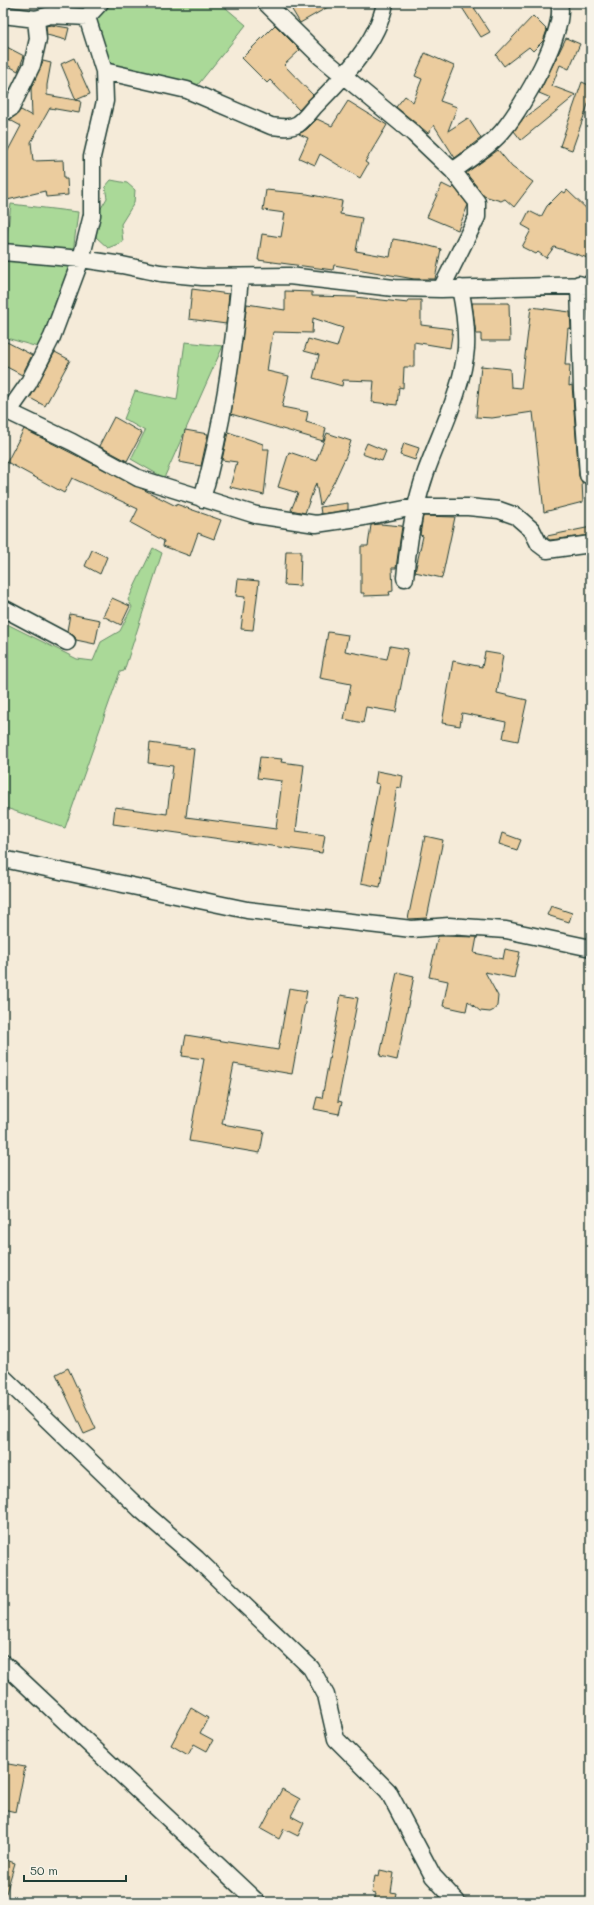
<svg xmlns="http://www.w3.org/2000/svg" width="594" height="1905" viewBox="0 0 594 1905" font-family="Mali,sans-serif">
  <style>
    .green { fill: #aad998; stroke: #648b66 }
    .building { fill: #ebcc9e; stroke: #1f3d34 }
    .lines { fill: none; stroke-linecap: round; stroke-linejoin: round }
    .minor-casing { stroke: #1f3d34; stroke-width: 19 }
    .minor { stroke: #f7f3e8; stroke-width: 16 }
  </style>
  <rect width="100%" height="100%" fill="#f5ebd9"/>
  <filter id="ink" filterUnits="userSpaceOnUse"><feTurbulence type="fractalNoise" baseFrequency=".025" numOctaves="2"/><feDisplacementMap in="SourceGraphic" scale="8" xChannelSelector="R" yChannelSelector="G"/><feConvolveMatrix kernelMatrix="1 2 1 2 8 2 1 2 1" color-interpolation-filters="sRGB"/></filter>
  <g filter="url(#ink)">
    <path class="green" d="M113 3H220L246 25 196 87 111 69 92 22Z
      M111 180 127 183 135 190 134 203 121 224 123 242 108 248 96 237 100 210 107 198 105 187Z
      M11 204 78 212 73 253 53 248 6 244Z
      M3 260 74 262 41 348 3 337Z
      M185 342 223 346 164 478 131 459 145 431 124 419 135 391 177 400Z
      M153 548 162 553 124 671 120 672 65 828 3 807V622L77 659 93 661 101 642 120 631 132 607 128 600Z"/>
    <path class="building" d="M288 3H335L300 23Z
      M465 3H471L490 32 481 37 461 6Z
      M533 16 547 30 543 41 533 51 529 47 504 66 496 55Z
      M51 25 69 28 66 40 47 35 46 26Z
      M275 25 300 50 284 65 313 95 299 110 270 80 267 83 242 58Z
      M566 38 580 44 569 69 560 65 552 86 576 95 521 140 514 131 522 120 551 98 539 93Z
      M3 45 24 56 18 71 3 63Z
      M425 53 454 66 440 101 457 107 448 131 468 118 481 138 455 158 434 125 428 133 396 107 405 96 413 102 422 79 415 76Z
      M74 58 90 94 76 100 61 64Z
      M43 61 51 63 47 85V95L81 101 79 113 50 108 31 142 33 161 63 160 64 179H67L68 195 46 197 45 191 3 201V160L21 126 10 120 21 110 32 116 31 88Z
      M582 82 591 86V96L572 150 560 146Z
      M348 101 387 125 365 162 368 164 360 178 320 154 315 165 299 158 308 138 299 134 307 129 317 119 332 126Z
      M498 150 512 167 533 182 514 207 505 199 501 201 484 196 466 173Z
      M442 184 452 189 454 187 468 205 458 230 427 217Z
      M266 190 307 194 342 201 340 214 362 218 356 251 390 257 393 239 422 244 441 249 435 279H414L334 265 333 270 258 260 262 234 281 237 285 213 263 210Z
      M567 190 591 213V259L554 247 546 258 538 252 536 254 522 247 531 230 522 225 529 211 541 217 547 206 562 191 565 193Z
      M192 289 229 294 226 324 189 319Z
      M285 291 312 292V296L355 297 408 303V300H421V325L453 329 450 348 414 342V367H404L403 388 399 387 397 405 372 402 374 381 343 380 342 386 313 378 319 355 304 351 308 339 337 347 343 328 313 318 312 333 273 332 267 371 289 376 282 407 308 412 306 422 326 428 323 441 231 414 247 304 285 310Z
      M472 303H509L510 341H481V334H476Z
      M531 307 570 312 571 329 568 328 565 365H570L569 386 572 385 579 476 582 482 583 502 544 512 533 412 492 418 476 417 481 366 510 369 511 387 521 388Z
      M3 340 32 355 22 375 3 365Z
      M55 352 70 360 45 406 30 398Z
      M114 417 142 433 127 461 99 446Z
      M24 429 176 506V504L221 520 214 539 198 533 190 556 163 546 164 541 131 523 138 509 72 478 64 493 7 462Z
      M185 430 208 434 201 466 179 462Z
      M228 432 263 444V449H269L264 495 230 487 237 462 222 460Z
      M327 433 351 441 346 456 334 482 320 505 316 483 305 513 291 510 298 493 278 487 289 452 316 461Z
      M367 443 386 451 382 461 362 454Z
      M404 443 419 448 415 460 400 455Z
      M348 503V510L321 514 320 507Z
      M423 516 455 517 442 578 415 572 423 536 420 535Z
      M380 524 402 526 396 568H392L393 591 389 592 390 595 364 596V593H361V546H368L371 525Z
      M591 527V535L550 540 547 538V536Z
      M92 550 107 557 100 574 85 566Z
      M286 551H301L300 586 284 585Z
      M238 579 259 581 253 630 241 629 245 597 236 596Z
      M112 598 130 606 121 625 103 616Z
      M70 614 100 620 95 644 76 640 75 637 67 631Z
      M328 632 348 635 345 651 387 659 390 646 408 649 396 712 366 707 363 723 344 719 351 684 320 678Z
      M485 652 503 655 497 693 527 700 518 741 503 738 506 722 462 713 460 726 442 723 453 661 482 667Z
      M150 743 194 749 186 817 276 829 282 781 257 778 260 757 282 759 281 762 304 765 296 831 325 835 322 853 113 824 115 807 167 814 173 766 148 763Z
      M377 771 403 776 401 788 397 787 380 887 361 883 379 784 375 783Z
      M502 833 521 840 517 850 499 844Z
      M425 836 443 840 427 918 408 919Z
      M551 906 572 913 569 922 547 915Z
      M438 936 477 937 474 953 503 959 505 949 520 952 514 978 485 972 498 996 497 1006 494 1010 490 1012 480 1011 468 1001 466 1011 443 1006 448 981 429 977Z
      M397 972 414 976 397 1060 380 1056Z
      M289 988 307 991 292 1074 234 1064 222 1124 264 1131 260 1153 189 1141 204 1059 182 1056 186 1035 278 1050Z
      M341 995 358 998 338 1101 342 1102 339 1114 314 1109 317 1097 322 1098Z
      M68 1368 96 1429 84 1434 56 1374Z
      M191 1708 208 1718 200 1733 213 1740 207 1751 194 1744 188 1755 171 1745Z
      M3 1763 25 1767 16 1812 3 1809Z
      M282 1789 300 1799 291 1816 304 1823 298 1836 284 1829 279 1839 261 1829Z
      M3 1859 15 1863 6 1893H3Z
      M380 1870 394 1873 391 1892 396 1893 394 1902H374L376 1894 372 1893 375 1876 379 1877Z"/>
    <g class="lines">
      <defs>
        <path id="minor" d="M266 3 321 57 414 134 453 171 477 202V217L441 289
          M3 15 36 19 50 15 87 17
          M87 17 100 3
          M104 71 187 90 271 126C280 127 289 129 298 124 304 120 310 112 315 106 342 79 378 42 385 3
          M3 113 11 108 32 65 38 39 36 19
          M453 171C470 158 492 145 505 128 523 106 567 30 559 3
          M3 252 81 259 122 265 160 273 202 277 289 276 394 288 441 289 591 285
          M579 284 582 390 588 475
          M3 409 72 442 138 478 256 515 316 524 364 517 415 507H468L499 510 516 516 532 530 539 544 547 550 591 544
          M9 411 28 384 52 337 81 259 92 215V157L105 101 104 71 87 17
          M202 499C223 427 233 352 240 278
          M405 578C408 542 414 506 426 472 440 433 463 389 466 348 467 328 464 307 460 288
          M3 608 67 642
          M3 859 247 910 412 929 449 926 506 930 591 948
          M3 1377 140 1509 197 1559 311 1668 326 1695 336 1739 388 1791 433 1876 457 1902
          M3 1663 257 1902"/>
      </defs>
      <use href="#minor" class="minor-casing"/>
      <use href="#minor" class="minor"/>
    </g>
  </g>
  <rect width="594" height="1905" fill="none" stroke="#f7f3e8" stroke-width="16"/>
  <rect x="8" y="8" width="578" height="1889" fill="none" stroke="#1f3d34" stroke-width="1.5" filter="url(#ink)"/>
  <path d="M24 1875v6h102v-6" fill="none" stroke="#1f3d34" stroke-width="2"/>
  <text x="30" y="1875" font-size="12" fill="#1f3d34" stroke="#f7f3e8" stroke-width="3" paint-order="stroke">50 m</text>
</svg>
